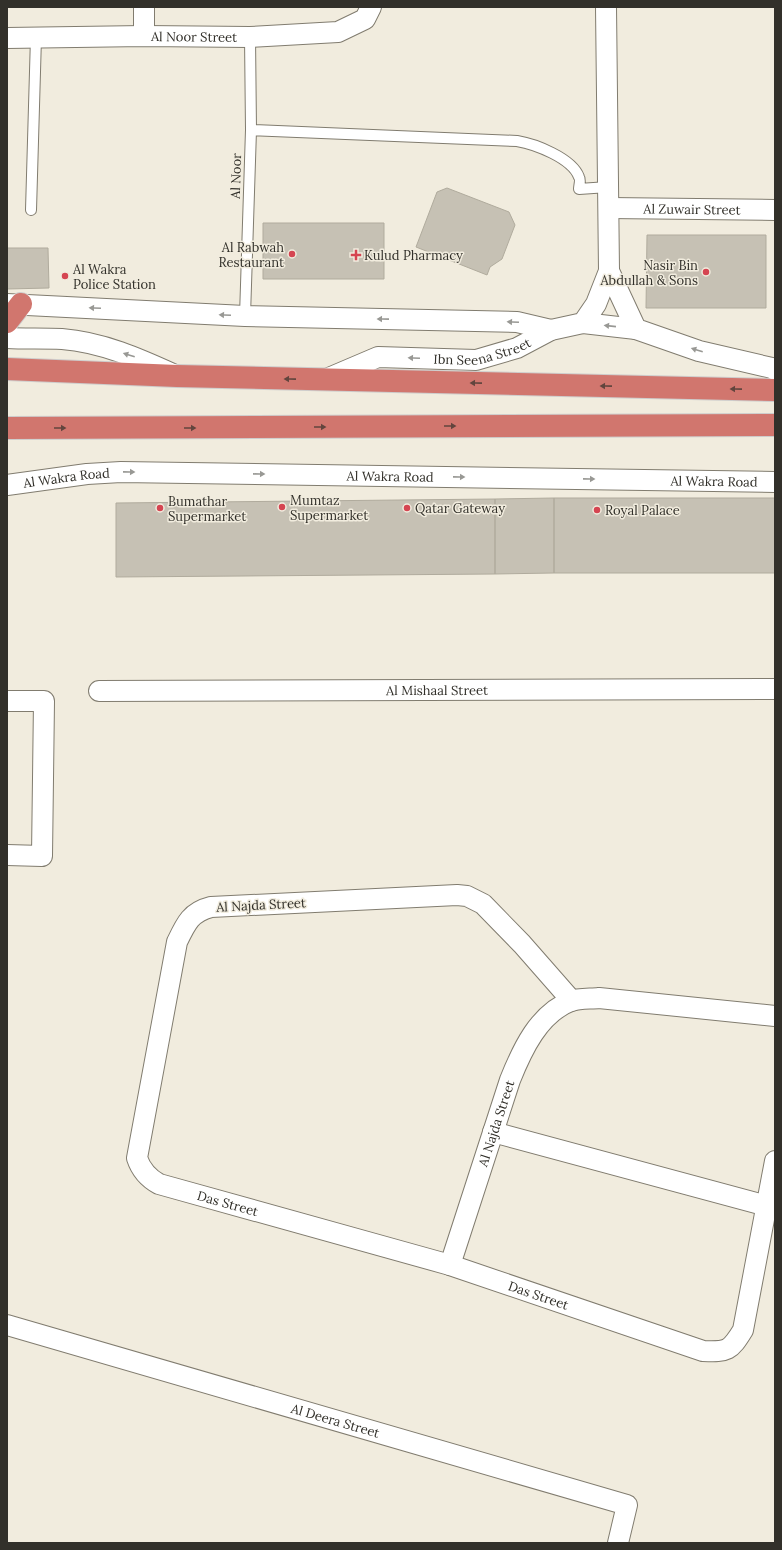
<svg xmlns="http://www.w3.org/2000/svg" width="782" height="1550" viewBox="0 0 782 1550" font-family="Lora,serif">
  <style>
    .building { fill: #c6c1b4; stroke: #b0ab9d }
    .lines { fill: none; stroke-linecap: round; stroke-linejoin: round }
    .lane-casing { stroke: #817c6f; stroke-width: 12 }
    .street-casing { stroke: #817c6f; stroke-width: 22 }
    .highway-casing { stroke: #cecdcc; stroke-width: 24 }
    .lane { stroke: #fff; stroke-width: 10 }
    .street { stroke: #fff; stroke-width: 20 }
    .highway { stroke: #d1766e; stroke-width: 22 }
    .oneway { fill: #989894 }
    .oneway2 { fill: #62453e }
    .poi-dot { fill: #d54551; stroke: #f1ecde; stroke-width: 1.5 }
    .labels { text-anchor: middle; dominant-baseline: central; stroke-width: 3; stroke-linejoin: round; paint-order: stroke }
    .street-label { font-size: 13px; fill: #32302a; stroke: #f1ecde }
    .poi-label { font-size: 13px; fill: #32302a; stroke: #f1ecde; text-anchor: start }
  </style>
  <rect width="100%" height="100%" fill="#f1ecde"/>
  <path class="building" d="M447 188 509 212 515 225 502 259 490 267 487 275 416 247 437 192Z
    M263 223H384V279H263Z
    M647 235H766V308H646Z
    M7 248H48L49 288 7 289Z
    M554 498H775V573H554Z
    M554 498V573L495 574V499Z
    M495 499V574L116 577V503Z"/>
  <g class="lines">
    <defs>
      <path id="lane" d="M251 130 517 141C535 144 572 158 579 177 581 180 579 186 579 189L608 187
        M31 210 36 37
        M245 316 251 130 250 37"/>
      <g id="street">
        <path d="M144 36V7"/>
        <path id="s1" d="M7 38 144 36 250 37 338 32 365 19 371 7"/>
        <path id="s2" d="M609 208 775 210"/>
        <path d="M609 271 636 329 699 351 772 368 775 370"/>
        <path d="M7 304 245 316 517 322 551 330"/>
        <path d="M583 323 636 329"/>
        <path d="M7 338C25 339 44 338 62 339 102 342 140 359 175 375"/>
        <path id="s3" d="M324 380 378 357 476 360 517 348 551 330 583 323 596 304 609 271 606 7"/>
        <path id="s4" d="M7 485 87 474 121 472 775 482"/>
        <path id="s5" d="M99 691 775 689"/>
        <path d="M7 701H44L42 856 7 855"/>
        <path id="s6" d="M572 1001 522 944 483 904 467 896 457 895 211 907C191 912 186 923 177 942L137 1158C141 1170 148 1178 159 1184L450 1265 703 1351C728 1352 730 1351 743 1330L775 1161"/>
        <path d="M493 1132 767 1206"/>
        <path id="s7" d="M450 1265 510 1080C522 1050 539 1013 571 1001 579 998 591 999 599 998L775 1016"/>
        <path id="s8" d="M7 1325 627 1505 618 1543"/>
      </g>
      <path id="highway" d="M7 322 21 304
        M7 369 177 376 775 390
        M7 428 775 425"/>
    </defs>
    <use href="#lane" class="lane-casing"/>
    <use href="#street" class="street-casing"/>
    <use href="#highway" class="highway-casing"/>
    <use href="#lane" class="lane"/>
    <use href="#street" class="street"/>
    <use href="#highway" class="highway"/>
  </g>
  <defs><path id="oneway-solid" d="M-6-.8H1V-3.2L6.5 0L1 3.2V.8H-6Z"/></defs>
  <g class="oneway">
    <use href="#oneway-solid" transform="translate(95 308) rotate(-177)"/>
    <use href="#oneway-solid" transform="translate(225 315) rotate(-177)"/>
    <use href="#oneway-solid" transform="translate(383 319) rotate(-179)"/>
    <use href="#oneway-solid" transform="translate(513 322) rotate(-177)"/>
    <use href="#oneway-solid" transform="translate(610 326) rotate(-174)"/>
    <use href="#oneway-solid" transform="translate(697 350) rotate(-163)"/>
    <use href="#oneway-solid" transform="translate(129 355) rotate(-163)"/>
    <use href="#oneway-solid" transform="translate(414 358) rotate(-178)"/>
    <use href="#oneway-solid" transform="translate(129 472) rotate(1)"/>
    <use href="#oneway-solid" transform="translate(259 474) rotate(1)"/>
    <use href="#oneway-solid" transform="translate(459 477) rotate(1)"/>
    <use href="#oneway-solid" transform="translate(589 479) rotate(1)"/>
  </g>
  <g class="oneway2">
    <use href="#oneway-solid" transform="translate(290 379) rotate(-179)"/>
    <use href="#oneway-solid" transform="translate(476 383) rotate(-179)"/>
    <use href="#oneway-solid" transform="translate(606 386) rotate(-179)"/>
    <use href="#oneway-solid" transform="translate(736 389) rotate(-179)"/>
    <use href="#oneway-solid" transform="translate(450 426)"/>
    <use href="#oneway-solid" transform="translate(320 427)"/>
    <use href="#oneway-solid" transform="translate(60 428)"/>
    <use href="#oneway-solid" transform="translate(190 428)"/>
  </g>
  <g class="poi-dot">
    <circle cx="292" cy="254" r="4"/>
    <path d="M354 249h4v4h4v4h-4v4h-4v-4h-4v-4h4z"/>
    <circle cx="706" cy="272" r="4"/>
    <circle cx="65" cy="276" r="4"/>
    <circle cx="282" cy="507" r="4"/>
    <circle cx="160" cy="508" r="4"/>
    <circle cx="407" cy="508" r="4"/>
    <circle cx="597" cy="510" r="4"/>
  </g>
  <g class="labels">
    <g class="street-label">
      <text stroke="none"><textPath href="#s1" startOffset="187">Al Noor Street</textPath></text>
      <text transform="translate(236 176) rotate(-88)">Al Noor</text>
      <text stroke="none"><textPath href="#s2" startOffset="83">Al Zuwair Street</textPath></text>
      <text stroke="none"><textPath href="#s3" startOffset="164">Ibn Seena Street</textPath></text>
      <text stroke="none"><textPath href="#s4" startOffset="384">Al Wakra Road</textPath></text>
      <text stroke="none"><textPath href="#s4" startOffset="60">Al Wakra Road</textPath></text>
      <text stroke="none"><textPath href="#s4" startOffset="708">Al Wakra Road</textPath></text>
      <text stroke="none"><textPath href="#s5" startOffset="338">Al Mishaal Street</textPath></text>
      <text transform="translate(261 905) rotate(-3)">Al Najda Street</text>
      <text stroke="none"><textPath href="#s7" startOffset="149">Al Najda Street</textPath></text>
      <text stroke="none"><textPath href="#s6" startOffset="783">Das Street</textPath></text>
      <text stroke="none"><textPath href="#s6" startOffset="1107">Das Street</textPath></text>
      <text stroke="none"><textPath href="#s8" startOffset="342">Al Deera Street</textPath></text>
    </g>
    <g class="poi-label">
      <text x="284" y="247" text-anchor="end">Al Rabwah<tspan x="284" dy="15">Restaurant</tspan></text>
      <text x="364" y="255">Kulud Pharmacy</text>
      <text x="698" y="265" text-anchor="end">Nasir Bin<tspan x="698" dy="15">Abdullah &amp; Sons</tspan></text>
      <text x="73" y="269">Al Wakra<tspan x="73" dy="15">Police Station</tspan></text>
      <text x="290" y="500">Mumtaz<tspan x="290" dy="15">Supermarket</tspan></text>
      <text x="168" y="501">Bumathar<tspan x="168" dy="15">Supermarket</tspan></text>
      <text x="415" y="508">Qatar Gateway</text>
      <text x="605" y="510">Royal Palace</text>
    </g>
  </g>
  <rect width="782" height="1550" fill="none" stroke="#32302a" stroke-width="16"/>
</svg>
